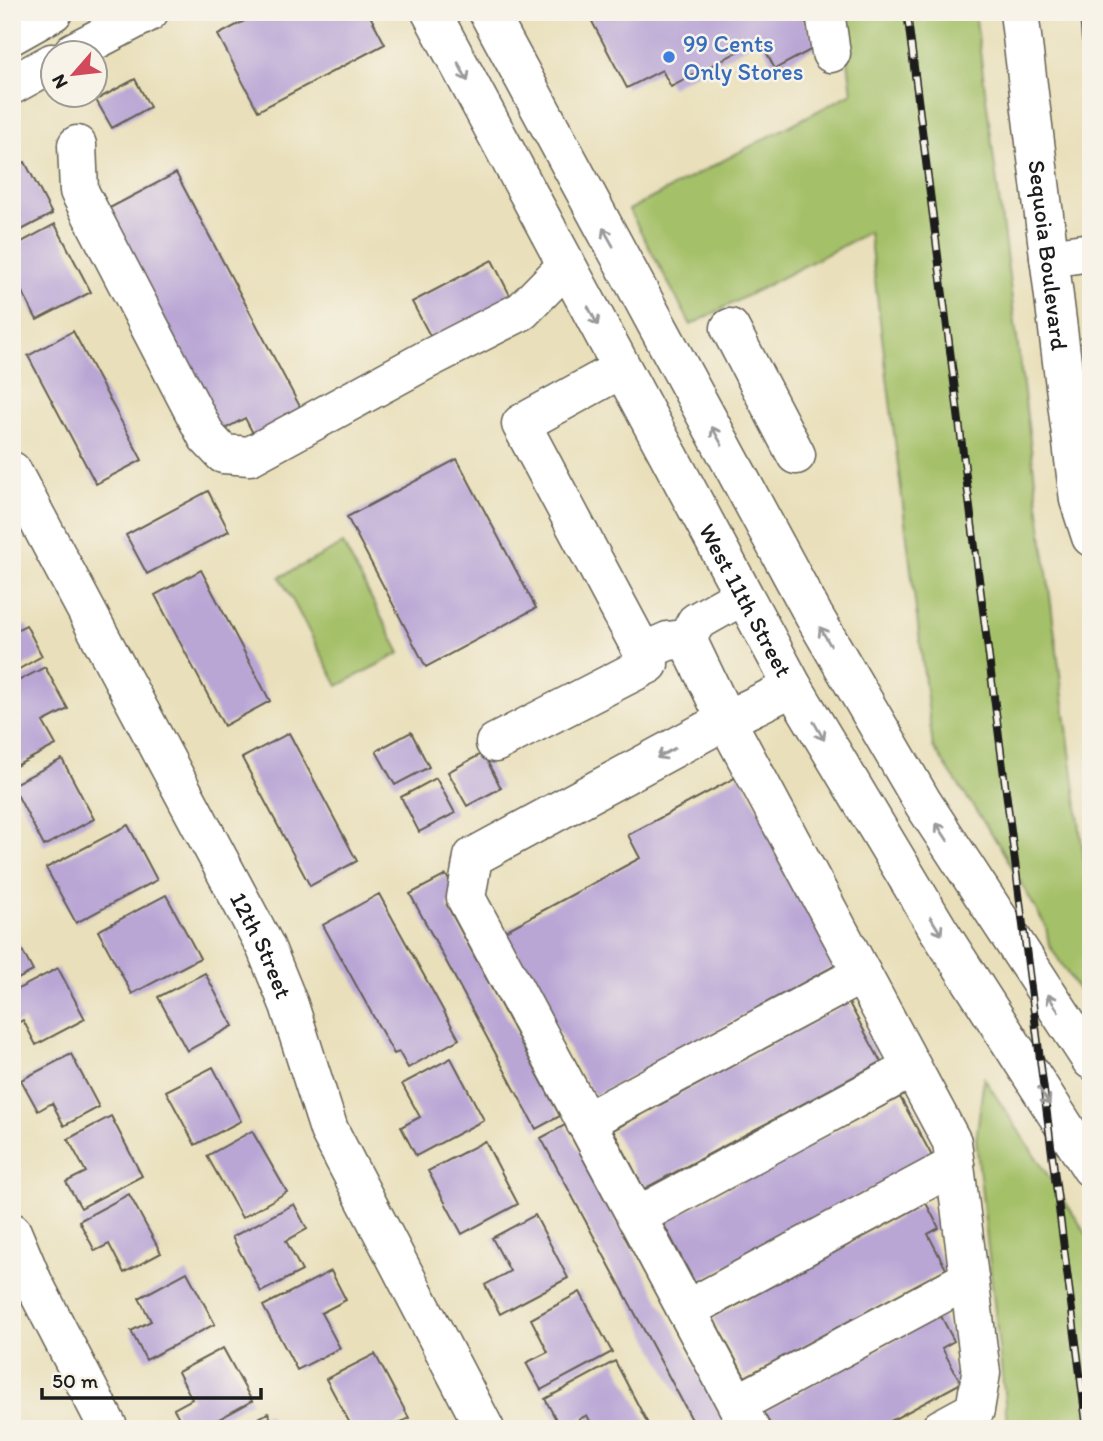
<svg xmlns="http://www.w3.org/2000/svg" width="1103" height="1441" viewBox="0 0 1103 1441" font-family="Itim,sans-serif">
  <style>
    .green { fill: #a4c067; stroke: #606e42; stroke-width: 2 }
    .building { fill: #b9a6d5 }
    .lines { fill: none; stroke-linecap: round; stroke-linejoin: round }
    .minor-casing { stroke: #646053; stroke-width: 41 }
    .major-casing { stroke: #646053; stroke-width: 41 }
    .minor { stroke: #fff; stroke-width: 38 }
    .major { stroke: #fff; stroke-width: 38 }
    .rail-casing { stroke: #1c1c1c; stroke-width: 8 }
    .rail { stroke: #f7f3e8; stroke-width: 5; stroke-dasharray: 16; stroke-linecap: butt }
    .oneway { stroke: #999 }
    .shop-dot { fill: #3f7fe0; stroke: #f7f3e8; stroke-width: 2.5 }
    .labels { text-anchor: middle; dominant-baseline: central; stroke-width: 5; stroke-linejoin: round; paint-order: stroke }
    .shop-label { font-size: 24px; fill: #366cbe; stroke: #f7f3e8; text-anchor: start }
    .street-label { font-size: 24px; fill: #1c1c1c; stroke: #f7f3e8 }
  </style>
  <rect width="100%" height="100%" fill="#f7f3e8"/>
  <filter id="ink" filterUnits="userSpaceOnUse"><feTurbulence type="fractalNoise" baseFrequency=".0143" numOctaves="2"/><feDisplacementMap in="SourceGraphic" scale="14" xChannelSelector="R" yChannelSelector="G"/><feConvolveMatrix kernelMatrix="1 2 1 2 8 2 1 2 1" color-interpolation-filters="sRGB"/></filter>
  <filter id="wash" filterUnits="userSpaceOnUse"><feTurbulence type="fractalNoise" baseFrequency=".00686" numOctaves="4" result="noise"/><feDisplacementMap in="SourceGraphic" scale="28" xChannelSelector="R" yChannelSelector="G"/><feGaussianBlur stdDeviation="1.57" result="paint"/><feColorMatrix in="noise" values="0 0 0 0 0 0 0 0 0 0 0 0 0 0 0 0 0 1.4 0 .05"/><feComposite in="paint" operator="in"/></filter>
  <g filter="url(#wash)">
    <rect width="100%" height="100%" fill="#e9dfba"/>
    <path class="green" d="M842 12H975L1091 915V1010L1049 945 1046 927 1001 848 933 747 869 232 691 325 629 210 852 93Z
      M343 544 400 653 338 686 280 577Z
      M984 1078 1091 1241V1429H1008L976 1140Z"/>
    <g id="blocks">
      <path class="building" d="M261 12H368L385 44 258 111 218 35Z
        M587 12H800L818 46 775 69 760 40 671 87 662 70 627 88Z
        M1091 13V40L1082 41 1080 14Z
        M135 79 150 107 112 128 96 100Z
        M25 162 52 214 12 235V168Z
        M176 173 305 416 257 441 245 418 221 431 104 211Z
        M55 224 91 292 37 320 20 288 12 293V247Z
        M492 260 515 305 436 347 412 302Z
        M73 331 142 460 96 484 28 356Z
        M457 459 536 608 426 667 347 517Z
        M208 491 229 531 147 574 126 535Z
        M201 570 270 701 224 726 155 595Z
        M26 625 42 656 12 673V632Z
        M45 667 68 709 43 722 56 745 12 768V684Z
        M411 732 429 767 395 785 376 751Z
        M289 733 357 861 310 886 242 758Z
        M483 753 501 788 467 806 448 772Z
        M62 759 94 819 44 846 12 785Z
        M740 775 840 963 594 1096 505 931 640 858 628 835Z
        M436 778 455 813 419 832 401 797Z
        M128 825 157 880 76 923 46 868Z
        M446 875 459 899 447 905 560 1116 536 1129 410 894Z
        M379 894 459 1039 408 1068 399 1052 394 1054 323 925Z
        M166 895 200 958 132 994 98 931Z
        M12 931 33 971 12 982Z
        M58 968 85 1019 36 1045 23 1020 12 1026V992Z
        M205 973 233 1026 187 1051 158 997Z
        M849 1003 881 1062 644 1189 613 1130Z
        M71 1054 99 1107 64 1126 52 1103 38 1111 21 1080Z
        M451 1058 484 1120 416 1156 401 1127 420 1117 402 1084Z
        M213 1067 241 1121 195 1145 166 1091Z
        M900 1097 932 1156 695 1283 663 1223Z
        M111 1116 142 1176 81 1208 66 1182 86 1172 68 1139Z
        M565 1125 728 1429H697L541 1138Z
        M252 1131 287 1192 242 1218 207 1156Z
        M485 1141 518 1204 462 1234 428 1171Z
        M129 1194 161 1253 124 1273 109 1244 95 1251 79 1221Z
        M926 1203 939 1228 928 1234 946 1269 745 1377 713 1318Z
        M294 1204 307 1229 286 1241 302 1271 261 1292 232 1237Z
        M535 1215 568 1278 500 1314 485 1285 510 1271 492 1238Z
        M331 1271 346 1300 321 1313 340 1348 297 1370 263 1306Z
        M187 1272 215 1324 146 1360 131 1331 151 1321 139 1298Z
        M580 1292 612 1352 541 1390 526 1363 548 1352 531 1319Z
        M941 1316 954 1341 942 1348 961 1383 876 1429H773L763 1412Z
        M223 1348 252 1401 201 1429H185L174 1409 192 1399 178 1372Z
        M375 1354 409 1418 388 1429H353L326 1379Z
        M615 1361 648 1424 640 1429H594L587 1415 561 1429 545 1399Z
        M268 1413 276 1429H238Z"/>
    </g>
  </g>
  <g filter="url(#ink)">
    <use href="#blocks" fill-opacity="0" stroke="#646053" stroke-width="2"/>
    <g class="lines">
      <defs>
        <g id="minor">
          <path d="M825 12 831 53"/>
          <path id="s1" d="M1019 12 1079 500 1091 537"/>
          <path d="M12 35 53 12"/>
          <path d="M73 52 149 12"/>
          <path d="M12 85 52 63"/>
          <path d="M77 145 79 191 207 437 223 454 250 456 424 361 522 311 566 266"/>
          <path d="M1049 258 1091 252"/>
          <path d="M730 328 796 455"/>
          <path id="s2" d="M12 471 265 946 289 1005 329 1130 485 1429"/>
          <path d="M687 639 696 622 742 596"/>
          <path d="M643 652 668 641 687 639 726 720 952 1142 981 1373 975 1410 940 1429"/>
          <path d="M495 743 649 664 521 424 621 369"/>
          <path d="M585 1122 862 974"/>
          <path d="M636 1217 912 1068"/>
          <path d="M12 1232 33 1282 109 1429"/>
          <path d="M686 1310 955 1165"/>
          <path d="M737 1404 969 1279"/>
          <path d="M750 1429 466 898 473 857 726 720 793 687"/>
        </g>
        <g id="major">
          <path id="s3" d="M431 12 793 687 938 929 1091 1168"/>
          <path d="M488 12 814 616 923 803 1091 1060"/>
        </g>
      </defs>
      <use href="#minor" class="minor-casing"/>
      <use href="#major" class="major-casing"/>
      <use href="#minor" class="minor"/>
      <use href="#major" class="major"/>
      <defs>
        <path id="rail" d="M907 12 1087 1429"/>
      </defs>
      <use href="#rail" class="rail-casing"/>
      <use href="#rail" class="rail"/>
    </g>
    <defs><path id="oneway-shaft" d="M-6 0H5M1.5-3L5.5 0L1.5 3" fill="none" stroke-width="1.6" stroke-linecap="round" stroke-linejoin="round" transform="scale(1.75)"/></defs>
    <g class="oneway">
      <use href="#oneway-shaft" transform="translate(463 72) rotate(62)"/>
      <use href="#oneway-shaft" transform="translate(608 237) rotate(-119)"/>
      <use href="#oneway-shaft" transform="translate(593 316) rotate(62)"/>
      <use href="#oneway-shaft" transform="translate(717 436) rotate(-119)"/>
      <use href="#oneway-shaft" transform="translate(825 636) rotate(-120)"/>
      <use href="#oneway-shaft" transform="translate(819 731) rotate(60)"/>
      <use href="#oneway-shaft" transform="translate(666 753) rotate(152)"/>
      <use href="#oneway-shaft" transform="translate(942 832) rotate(-123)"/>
      <use href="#oneway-shaft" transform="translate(936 926) rotate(58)"/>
      <use href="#oneway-shaft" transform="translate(1053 1003) rotate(-123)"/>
      <use href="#oneway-shaft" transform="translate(1044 1096) rotate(57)"/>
    </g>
  </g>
  <circle class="shop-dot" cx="669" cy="57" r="7"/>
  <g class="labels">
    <g class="shop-label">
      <text x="683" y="43">99 Cents<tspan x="683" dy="28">Only Stores</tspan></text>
    </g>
    <g class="street-label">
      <text stroke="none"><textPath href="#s1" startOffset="245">Sequoia Boulevard</textPath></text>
      <text stroke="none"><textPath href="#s3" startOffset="667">West 11th Street</textPath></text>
      <text stroke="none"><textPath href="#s2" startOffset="536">12th Street</textPath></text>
    </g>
  </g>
  <rect width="1103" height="1441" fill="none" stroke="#f7f3e8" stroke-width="42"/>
  <g transform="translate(74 74) rotate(242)"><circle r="33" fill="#f7f3e8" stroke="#9f9d96" stroke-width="2"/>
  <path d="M0-5L12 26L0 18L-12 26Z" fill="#d1495b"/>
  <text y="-10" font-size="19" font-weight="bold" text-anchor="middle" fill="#1c1c1c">N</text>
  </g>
  <path d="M42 1388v10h219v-10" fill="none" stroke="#1c1c1c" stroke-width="3.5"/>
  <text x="52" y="1388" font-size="21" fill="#1c1c1c" stroke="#f7f3e8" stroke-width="5" paint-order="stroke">50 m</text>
</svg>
